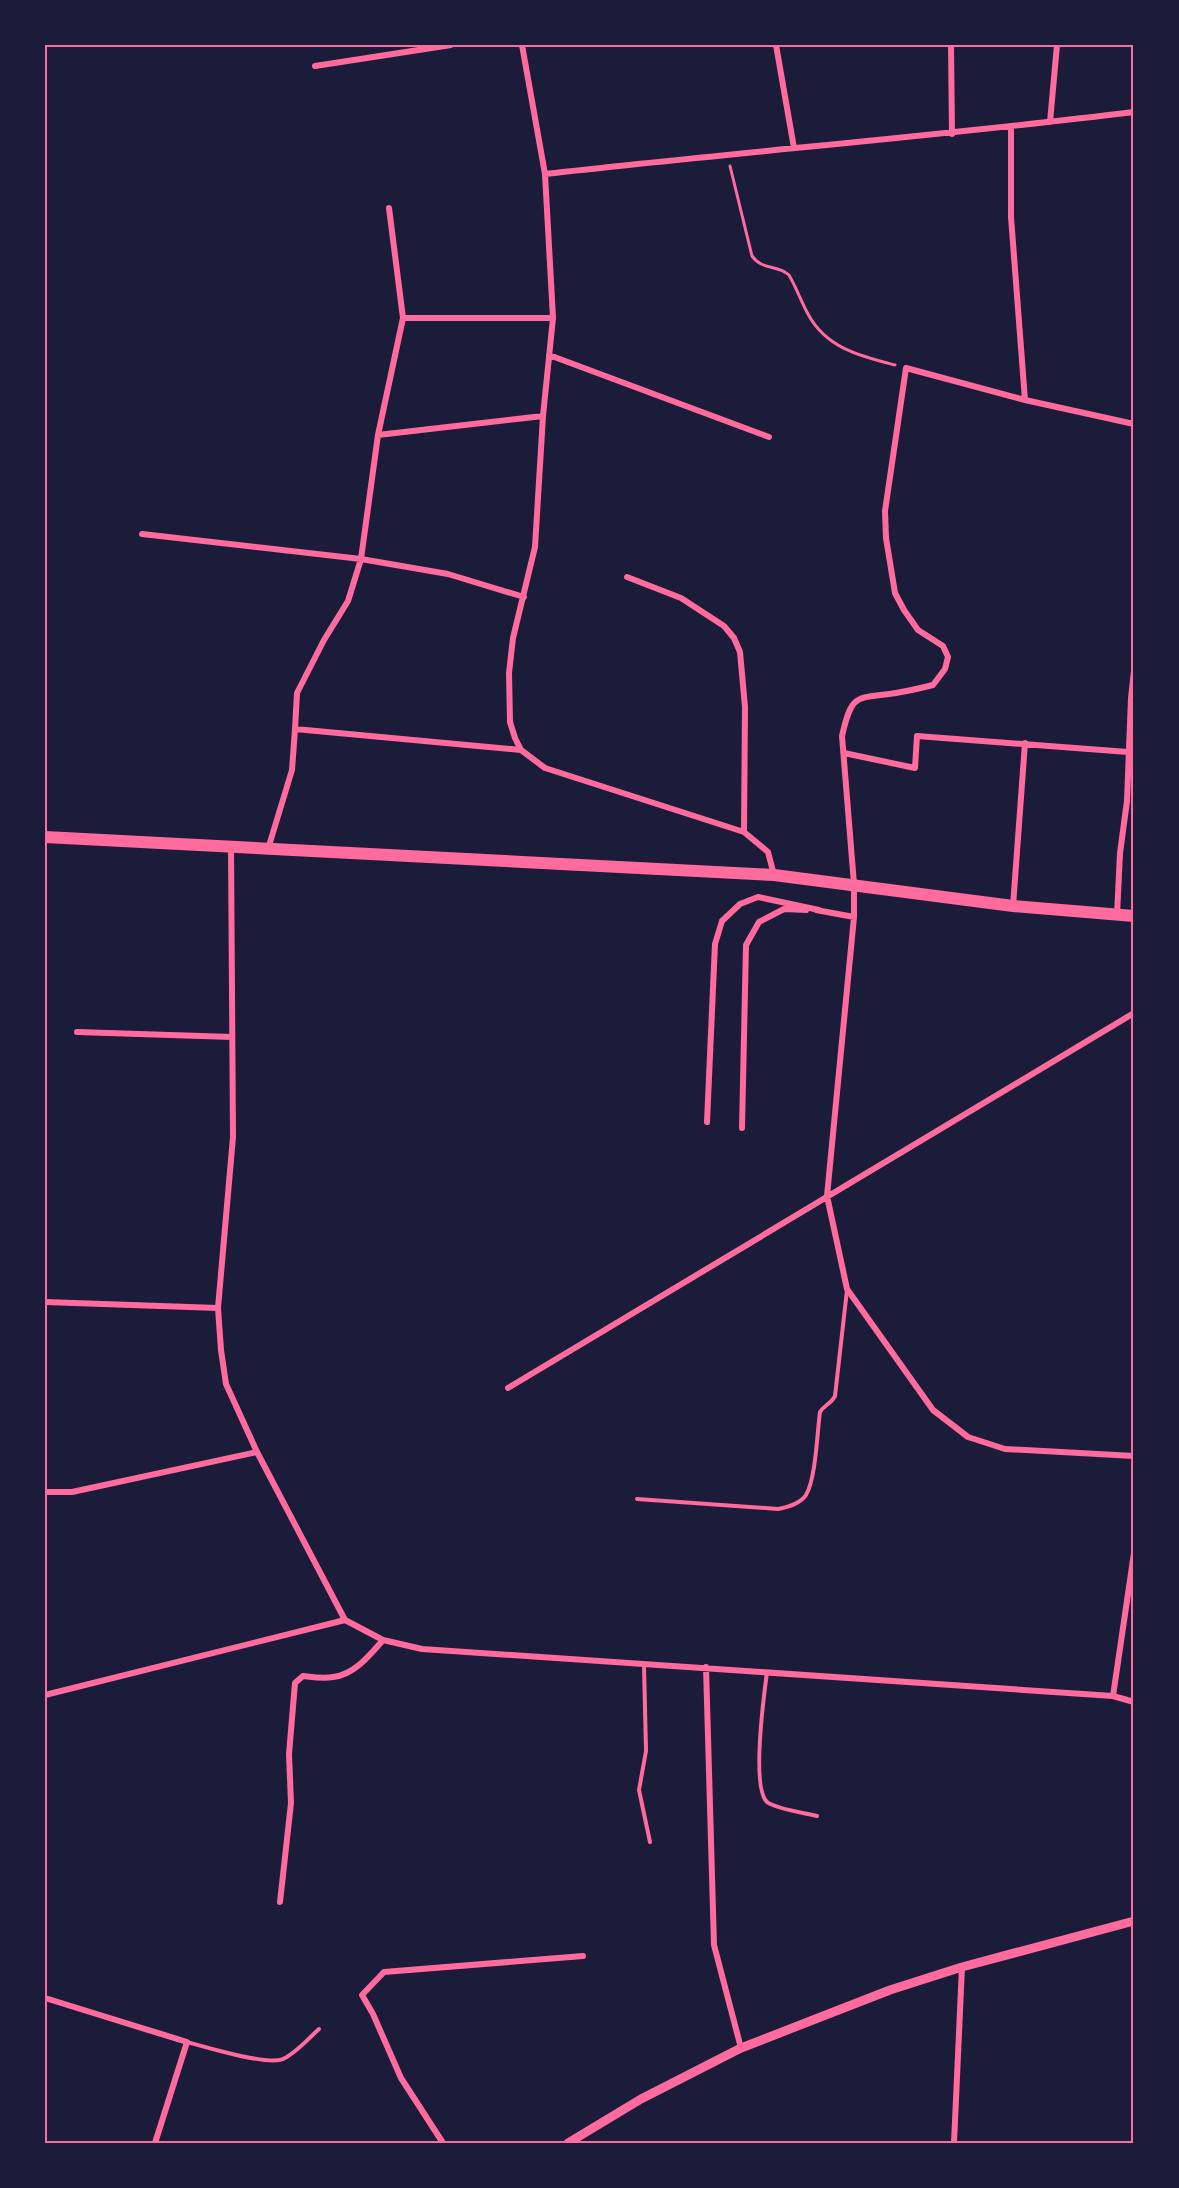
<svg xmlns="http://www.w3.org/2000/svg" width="1179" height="2188" viewBox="0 0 1179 2188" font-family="'PT Sans',sans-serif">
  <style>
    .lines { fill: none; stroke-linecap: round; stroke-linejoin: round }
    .path { stroke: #ff6b9d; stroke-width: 3 }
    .service { stroke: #ff6b9d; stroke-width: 4 }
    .minor { stroke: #ff6b9d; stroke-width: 6 }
    .tertiary { stroke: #ff6b9d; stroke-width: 9 }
    .primary { stroke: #ff6b9d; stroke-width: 12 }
    .neatline { fill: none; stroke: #ff6b9d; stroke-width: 2 }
  </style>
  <rect width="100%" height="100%" fill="#1b1b3a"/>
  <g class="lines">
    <path class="path" d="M730 166 752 256C763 271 777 264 789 275 796 287 801 301 808 314 826 348 860 356 895 365"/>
    <path class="service" d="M637 1499 778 1509C788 1507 800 1504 806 1495 816 1478 817 1433 820 1412 824 1405 831 1404 835 1396L847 1290
      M644 1665 646 1751 639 1790 650 1842
      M767 1672C764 1695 751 1787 767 1802 776 1809 805 1813 817 1816
      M187 2042C205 2047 268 2066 283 2059 296 2053 308 2039 319 2029"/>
    <path class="minor" d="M522 45 545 174 553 318 543 416 535 547 513 638 509 673 510 722 515 738 521 750 545 768 744 832 768 852 774 875
      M776 45 794 148
      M951 45 952 134
      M315 66 451 45
      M1050 122 1057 45
      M1011 126V217L1025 400
      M545 174C741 152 938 136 1134 112
      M403 318H553
      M549 355 769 437
      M1134 424 1025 400 906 368 885 511 886 538 895 593 904 610 918 630 943 646 948 657 945 669 933 685C921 688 908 691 896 693 856 699 852 692 842 736L854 884V917L827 1196 847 1289 933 1410 968 1437 1005 1449 1134 1456
      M378 435 543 416
      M142 534 361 559 448 574 524 597
      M627 577 681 598 724 626 734 638 740 652 745 707 744 832
      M295 729 297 693 324 640 348 601 361 559 378 435 403 318 389 208
      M844 753 915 768 917 736 1128 752
      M231 848 233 1137 218 1308 221 1350 226 1384 257 1452 345 1620 383 1640 422 1649 1113 1696 1134 1702
      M268 849 292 770 295 729 521 750
      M1013 906 1025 743
      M816 910 854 917
      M1117 915 1120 853 1127 801 1131 698 1134 671
      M77 1032 232 1037
      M707 1122 715 944 722 921 740 904 758 897 819 910
      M742 1128 746 945 759 922 784 909 806 910
      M45 1302 218 1308
      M508 1388 1134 1013
      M45 1492H72L257 1452
      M706 1667 714 1945 741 2048
      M45 1695 345 1620
      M1113 1696 1134 1553
      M280 1902 291 1803 289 1754 295 1683 303 1676C312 1677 323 1679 333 1677 354 1675 370 1655 383 1640
      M45 1998 187 2042 155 2143
      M443 2143 401 2078 373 2014 362 1995 384 1972 583 1956
      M954 2143 962 1967"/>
    <path class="tertiary" d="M568 2143 641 2099 741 2048 890 1990 962 1967 1134 1921"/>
    <path class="primary" d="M45 837 774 875 1013 906 1134 916"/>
  </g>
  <rect width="1179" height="2188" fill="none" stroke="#1b1b3a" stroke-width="93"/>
  <rect x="46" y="46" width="1086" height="2096" class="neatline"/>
</svg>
